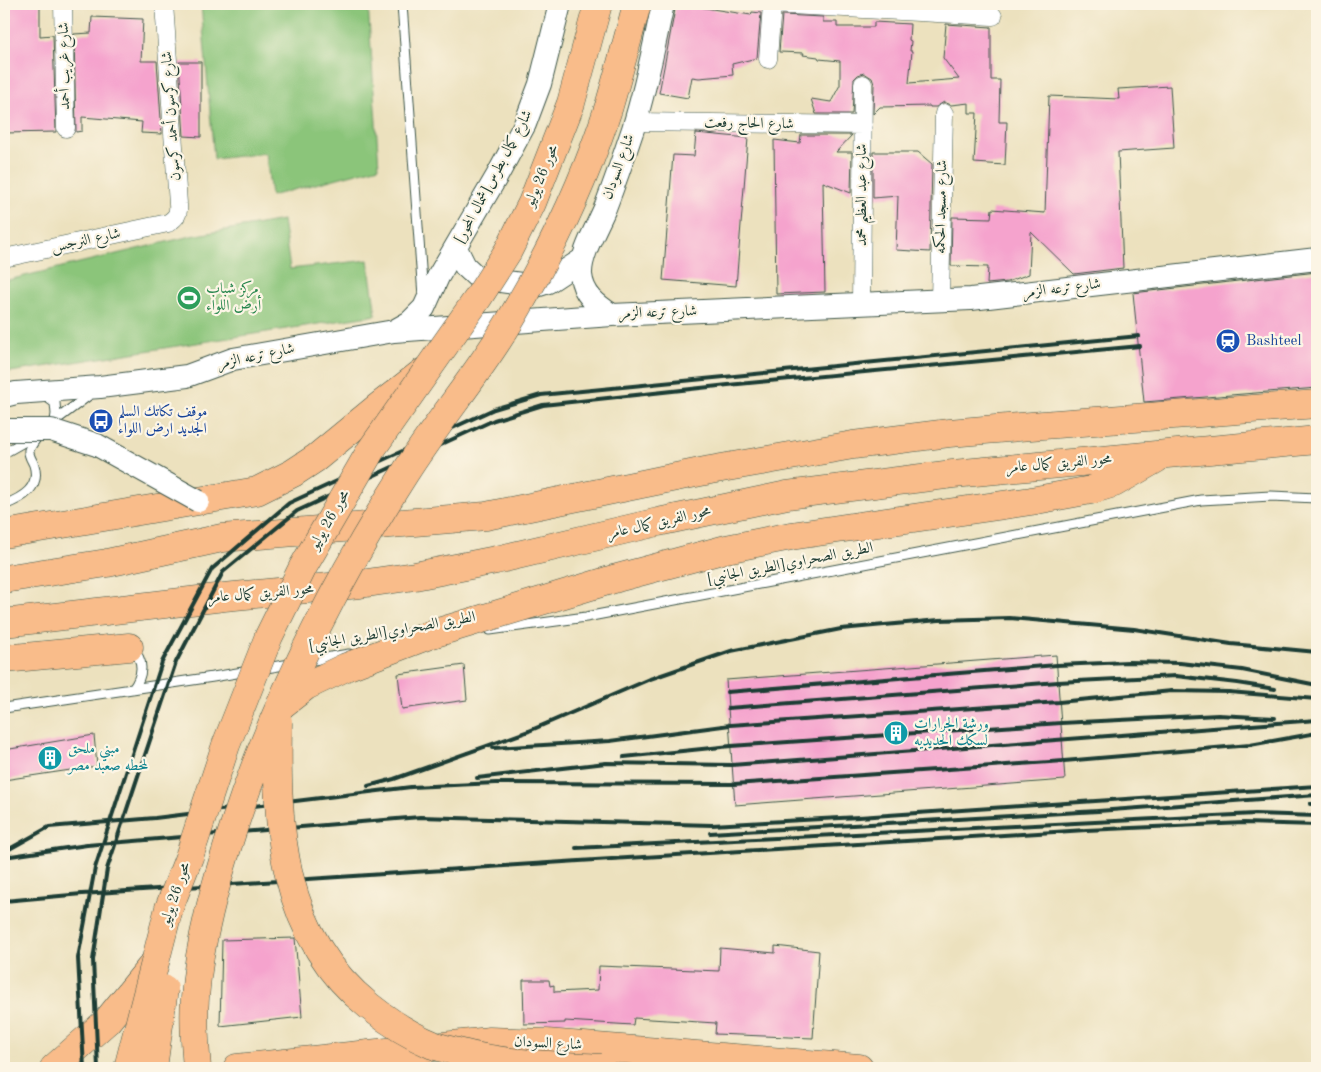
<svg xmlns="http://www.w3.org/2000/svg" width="1321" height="1072" viewBox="0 0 1321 1072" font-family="'Old Standard TT',Amiri,serif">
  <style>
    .green { fill: #8bc57a; stroke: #558157 }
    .building { fill: #f5a3cd }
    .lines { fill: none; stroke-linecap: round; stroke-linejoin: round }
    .service-casing { stroke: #3e5649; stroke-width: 11 }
    .minor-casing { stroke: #3e5649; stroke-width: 19 }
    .tertiary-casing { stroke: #3e5649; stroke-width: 24 }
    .primary-casing { stroke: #3e5649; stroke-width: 29 }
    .trunk-casing { stroke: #3e5649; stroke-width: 29 }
    .motorway-casing { stroke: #3e5649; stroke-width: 29 }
    .service { stroke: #fff; stroke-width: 9 }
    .minor { stroke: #fff; stroke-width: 18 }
    .tertiary { stroke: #fff; stroke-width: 22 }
    .primary { stroke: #f9bc8a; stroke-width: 28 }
    .trunk { stroke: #f9bc8a; stroke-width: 28 }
    .motorway { stroke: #f9bc8a; stroke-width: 28 }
    .rail { stroke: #1f3d34; stroke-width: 4 }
    .tertiary-bridge-casing { stroke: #3e5649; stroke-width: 24; stroke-linecap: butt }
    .trunk-bridge-casing { stroke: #3e5649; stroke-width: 29; stroke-linecap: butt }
    .motorway-bridge-casing { stroke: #3e5649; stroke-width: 29; stroke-linecap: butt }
    .tertiary-bridge { stroke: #fff; stroke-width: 22 }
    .trunk-bridge { stroke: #f9bc8a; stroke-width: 28 }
    .motorway-bridge { stroke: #f9bc8a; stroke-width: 28 }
    .labels { text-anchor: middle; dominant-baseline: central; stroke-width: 4.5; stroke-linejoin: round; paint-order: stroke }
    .street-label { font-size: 15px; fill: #1f3d34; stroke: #fcf5e5 }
    .leisure-label { font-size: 15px; fill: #27864d; stroke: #fcf5e5; text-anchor: start }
    .transit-label { font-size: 15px; fill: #164399; stroke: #fcf5e5; text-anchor: start }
    .culture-label { font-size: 15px; fill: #0d838f; stroke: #fcf5e5; text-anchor: start }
  </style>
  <rect width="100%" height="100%" fill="#fcf5e5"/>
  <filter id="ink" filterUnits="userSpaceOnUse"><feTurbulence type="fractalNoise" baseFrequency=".02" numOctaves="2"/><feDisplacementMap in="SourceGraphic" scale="10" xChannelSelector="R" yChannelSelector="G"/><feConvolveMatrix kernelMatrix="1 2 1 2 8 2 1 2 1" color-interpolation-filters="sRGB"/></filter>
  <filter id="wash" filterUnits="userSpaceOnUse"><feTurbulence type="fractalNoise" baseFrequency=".0096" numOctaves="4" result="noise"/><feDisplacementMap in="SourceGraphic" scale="20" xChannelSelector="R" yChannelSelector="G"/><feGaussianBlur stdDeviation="1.12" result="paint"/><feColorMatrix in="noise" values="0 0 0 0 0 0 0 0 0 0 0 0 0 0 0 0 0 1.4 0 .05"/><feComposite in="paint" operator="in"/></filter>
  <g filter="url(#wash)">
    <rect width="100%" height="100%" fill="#ece1be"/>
    <path class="green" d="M201 4H368L379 167 271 196 266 153 214 159Z
      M283 220 290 269 368 260 376 315 4 373V281L191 236Z"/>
    <g id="blocks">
      <path class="building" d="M4 4H40V36L53 35 56 132 4 133Z
        M676 4H699V7L751 15 752 12 761 13 757 58 732 64 733 75 699 78 692 77 688 98 659 93Z
        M782 15 823 17V22H837V27H874V22L910 24 909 40 911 41 910 51H912L909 83 959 79 943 58 946 24 991 27V80H1000L999 122H1007L1005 165 974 163 977 113H969V103L951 105 944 102 936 107H930V106L880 107 873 114 874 84 872 78 864 73 858 75 854 79 852 114H816L811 99 831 102 840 85V61L819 59 818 57 803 55 804 53 779 52Z
        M92 17 143 19 141 61H157L162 134 141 133 142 122 82 117V131L76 132 74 34 91 33Z
        M179 62H201V137L184 136Z
        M1170 86 1174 148 1118 152 1123 268 1074 274 1031 232 1029 274 1007 282 987 284 988 267 951 266 952 217 991 218 992 209 1045 213 1049 96 1119 99 1118 89Z
        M696 133 748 138 736 286 663 280 673 155 694 156Z
        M801 135H852L836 152H852L851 193 823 182 825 292 776 294 774 140 800 143Z
        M873 152H918L932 164 930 252 896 250 898 196 873 198Z
        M1317 272V388L1144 402 1133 293Z
        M1056 655 1065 780 735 805 726 680Z
        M464 665 467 700 402 709 398 674Z
        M94 735 97 766 4 780V750Z
        M295 938 302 1017 220 1026 222 940Z
        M775 946 819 951 813 1038 715 1034 716 1023 634 1018 633 1025 565 1021V1023L524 1024 523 980H549L550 986 554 985V992L598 990 599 966 719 971 720 948 775 953Z"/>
    </g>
  </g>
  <g filter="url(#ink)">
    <use href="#blocks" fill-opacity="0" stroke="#3e5649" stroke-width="1"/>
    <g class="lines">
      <defs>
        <path id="service" d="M402 4 423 296
          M44 395 55 403 56 414 55 421
          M48 426 92 393
          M4 453 36 435
          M4 505C22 498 41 488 34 465 32 460 28 455 29 450 31 445 35 440 38 436
          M490 630 586 617 1201 500 1271 496 1317 498
          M131 649C146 660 142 677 133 689
          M4 708 213 677 349 654"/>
        <path id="minor" d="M63 4 66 128
          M771 4 993 16
          M768 59 772 4
          M635 122 863 125
          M4 258 168 223C176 218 179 214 178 204L164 4
          M940 301 944 113
          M861 305 863 84"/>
        <path id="tertiary" d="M456 248 465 266 478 278 536 286 548 282 583 259
          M612 315C597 305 583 295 581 275 580 255 597 227 605 208 615 182 624 156 633 129 646 88 654 46 663 4
          M394 331 410 322 424 308 438 277 497 176 525 124 540 84 560 4
          M4 396 16 393 100 387 187 376 233 359 394 331 612 315 971 299 1317 259"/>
        <path id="primary" d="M237 1068 490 1041 546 1043 859 1068"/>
        <path id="trunk" d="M54 1068 107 1021 155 962"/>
        <path id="motorway" d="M858 526 1031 501 1091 490 1114 483 1156 459
          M4 534 257 491 293 473 316 458 378 407 423 372
          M4 579 107 563 222 538 486 516 710 470 853 445 949 433 1043 425 1317 404
          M4 623 224 597 360 584 415 576 496 560 658 522 787 495 953 474 1317 440
          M4 659 129 647"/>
      </defs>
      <use href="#service" class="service-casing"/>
      <use href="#minor" class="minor-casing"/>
      <use href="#tertiary" class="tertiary-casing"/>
      <use href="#primary" class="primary-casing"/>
      <use href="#trunk" class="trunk-casing"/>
      <use href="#motorway" class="motorway-casing"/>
      <use href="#service" class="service"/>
      <use href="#minor" class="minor"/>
      <use href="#tertiary" class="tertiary"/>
      <use href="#primary" class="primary"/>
      <use href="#trunk" class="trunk"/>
      <use href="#motorway" class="motorway"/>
      <path class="rail" d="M727 692 1057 665 1128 662 1180 663 1242 670 1317 685
        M728 708 1058 682 1176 676 1237 683 1275 689
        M493 748 610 741 730 725 1059 702 1172 691 1229 692 1317 699
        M624 757 731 746 1061 723 1218 715 1275 718
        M477 778 606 763 732 765 1317 720
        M368 786 394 779 529 731 650 679 731 651 841 629 939 620 1010 618 1134 629 1231 644 1317 652
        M1310 804H1317
        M710 833 1098 811 1317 795
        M576 848 1255 814 1317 816
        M4 852 49 827 155 818 411 787 496 783 734 784 1064 761 1250 745 1317 733
        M4 857 87 845 420 817 712 825 859 817 1317 786
        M4 901 82 894 579 861 1086 830 1244 823 1317 825
        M84 1068 78 958 95 868 162 662 212 569 289 503 494 409 541 395 1139 336
        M98 1068 93 960 107 869 176 662 223 572 297 511 494 420 543 405 728 385 1140 346"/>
      <defs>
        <path id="tertiary-bridge" d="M4 430H51L97 445 198 501"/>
        <path id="trunk-bridge" d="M278 722C276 827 280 935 369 1006 389 1022 409 1035 433 1045 441 1048 450 1050 458 1052 505 1065 553 1065 601 1068
          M128 1068 169 908 189 857 226 745 269 636 303 567 371 450 478 298 508 251 532 203 571 103 598 4
          M153 1068 164 989
          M197 1068C195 1045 193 1021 195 998 199 940 216 882 234 826 275 701 334 584 405 473 439 419 482 370 514 314 553 248 586 178 609 106 619 72 628 38 637 4"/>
        <path id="motorway-bridge" d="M279 707 306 686 346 667 432 634 617 578 726 549 791 536 858 526"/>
      </defs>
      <use href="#tertiary-bridge" class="tertiary-bridge-casing"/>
      <use href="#trunk-bridge" class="trunk-bridge-casing"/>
      <use href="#motorway-bridge" class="motorway-bridge-casing"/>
      <use href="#tertiary-bridge" class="tertiary-bridge"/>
      <use href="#trunk-bridge" class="trunk-bridge"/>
      <use href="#motorway-bridge" class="motorway-bridge"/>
    </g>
  </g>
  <defs>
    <symbol id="stadium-disc" viewBox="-11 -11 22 22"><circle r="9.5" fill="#2e9e5b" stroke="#fcf5e5"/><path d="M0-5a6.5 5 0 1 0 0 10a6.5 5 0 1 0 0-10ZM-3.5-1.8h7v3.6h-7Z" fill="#fff"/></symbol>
    <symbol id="station-disc" viewBox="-11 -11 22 22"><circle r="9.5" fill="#1a4fb4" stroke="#fcf5e5"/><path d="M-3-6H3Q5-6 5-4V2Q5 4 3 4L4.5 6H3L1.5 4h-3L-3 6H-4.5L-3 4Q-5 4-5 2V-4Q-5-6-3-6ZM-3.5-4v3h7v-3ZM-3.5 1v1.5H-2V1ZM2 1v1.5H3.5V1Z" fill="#fff"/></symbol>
    <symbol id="bus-disc" viewBox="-11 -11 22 22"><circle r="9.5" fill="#1a4fb4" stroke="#fcf5e5"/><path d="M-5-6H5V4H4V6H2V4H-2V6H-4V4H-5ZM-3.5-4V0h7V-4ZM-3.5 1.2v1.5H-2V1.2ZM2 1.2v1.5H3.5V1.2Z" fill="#fff"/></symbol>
    <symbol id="building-disc" viewBox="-11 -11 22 22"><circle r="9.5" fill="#0f9aa8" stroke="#fcf5e5"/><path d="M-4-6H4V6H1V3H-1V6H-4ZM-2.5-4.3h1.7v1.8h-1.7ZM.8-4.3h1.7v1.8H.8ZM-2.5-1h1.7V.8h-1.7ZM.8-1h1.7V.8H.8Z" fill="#fff"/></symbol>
  </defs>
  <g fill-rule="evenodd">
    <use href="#stadium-disc" x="175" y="284" width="28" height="28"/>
    <use href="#station-disc" x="1214" y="327" width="28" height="28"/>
    <use href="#bus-disc" x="87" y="407" width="28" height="28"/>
    <use href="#building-disc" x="882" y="719" width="28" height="28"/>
    <use href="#building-disc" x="36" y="744" width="28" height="28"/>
  </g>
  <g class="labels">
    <g class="street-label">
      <text transform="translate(65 66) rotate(-91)">شارع غريب أحمد</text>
      <text transform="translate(172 116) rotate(-94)">شارع كرسون أحمد كرسون</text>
      <text transform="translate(749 124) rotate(1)">شارع الحاج رفعت</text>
      <text transform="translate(619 167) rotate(-70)">شارع السودان</text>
      <text transform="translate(542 176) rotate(-67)">محور 26 يوليو</text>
      <text transform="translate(494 177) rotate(-62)">شارع كمال بطرس[شمال المحور]</text>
      <text transform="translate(862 195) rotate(-90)">شارع عبد العظيم محمد</text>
      <text transform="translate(942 207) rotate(-89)">شارع مسجد الحكمه</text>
      <text transform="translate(86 241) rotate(-12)">شارع النرجس</text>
      <text transform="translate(1062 289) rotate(-7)">شارع ترعه الزمر</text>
      <text transform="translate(658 313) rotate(-2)">شارع ترعه الزمر</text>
      <text transform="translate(256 357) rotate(-12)">شارع ترعه الزمر</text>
      <text transform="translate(1059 464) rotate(-5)">محور الفريق كمال عامر</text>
      <text transform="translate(330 520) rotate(-60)">محور 26 يوليو</text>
      <text transform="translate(659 523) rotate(-13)">محور الفريق كمال عامر</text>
      <text transform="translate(790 564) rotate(-11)">الطريق الصحراوي[الطريق الجانبي]</text>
      <text transform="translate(261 594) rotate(-5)">محور الفريق كمال عامر</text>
      <text transform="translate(392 632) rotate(-10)">الطريق الصحراوي[الطريق الجانبي]</text>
      <text transform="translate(176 894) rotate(-71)">محور 26 يوليو</text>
      <text transform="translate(548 1044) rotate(3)">شارع السودان</text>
    </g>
    <g class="leisure-label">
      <text x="206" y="289">مركز شباب<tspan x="206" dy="17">أرض اللواء</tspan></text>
    </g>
    <g class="transit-label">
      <text x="1246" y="341">Bashteel</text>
      <text x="118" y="412">موقف تكاتك السلم<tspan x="118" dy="17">الجديد ارض اللواء</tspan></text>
    </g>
    <g class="culture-label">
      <text x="914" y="724">ورشة الجرارات<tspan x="914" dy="17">لسكك الحديديه</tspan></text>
      <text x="68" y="749">مبني ملحق<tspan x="68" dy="17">لمحطه صعبد مصر</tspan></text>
    </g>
  </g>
  <rect width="1321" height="1072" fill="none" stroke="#fcf5e5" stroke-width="20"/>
</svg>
